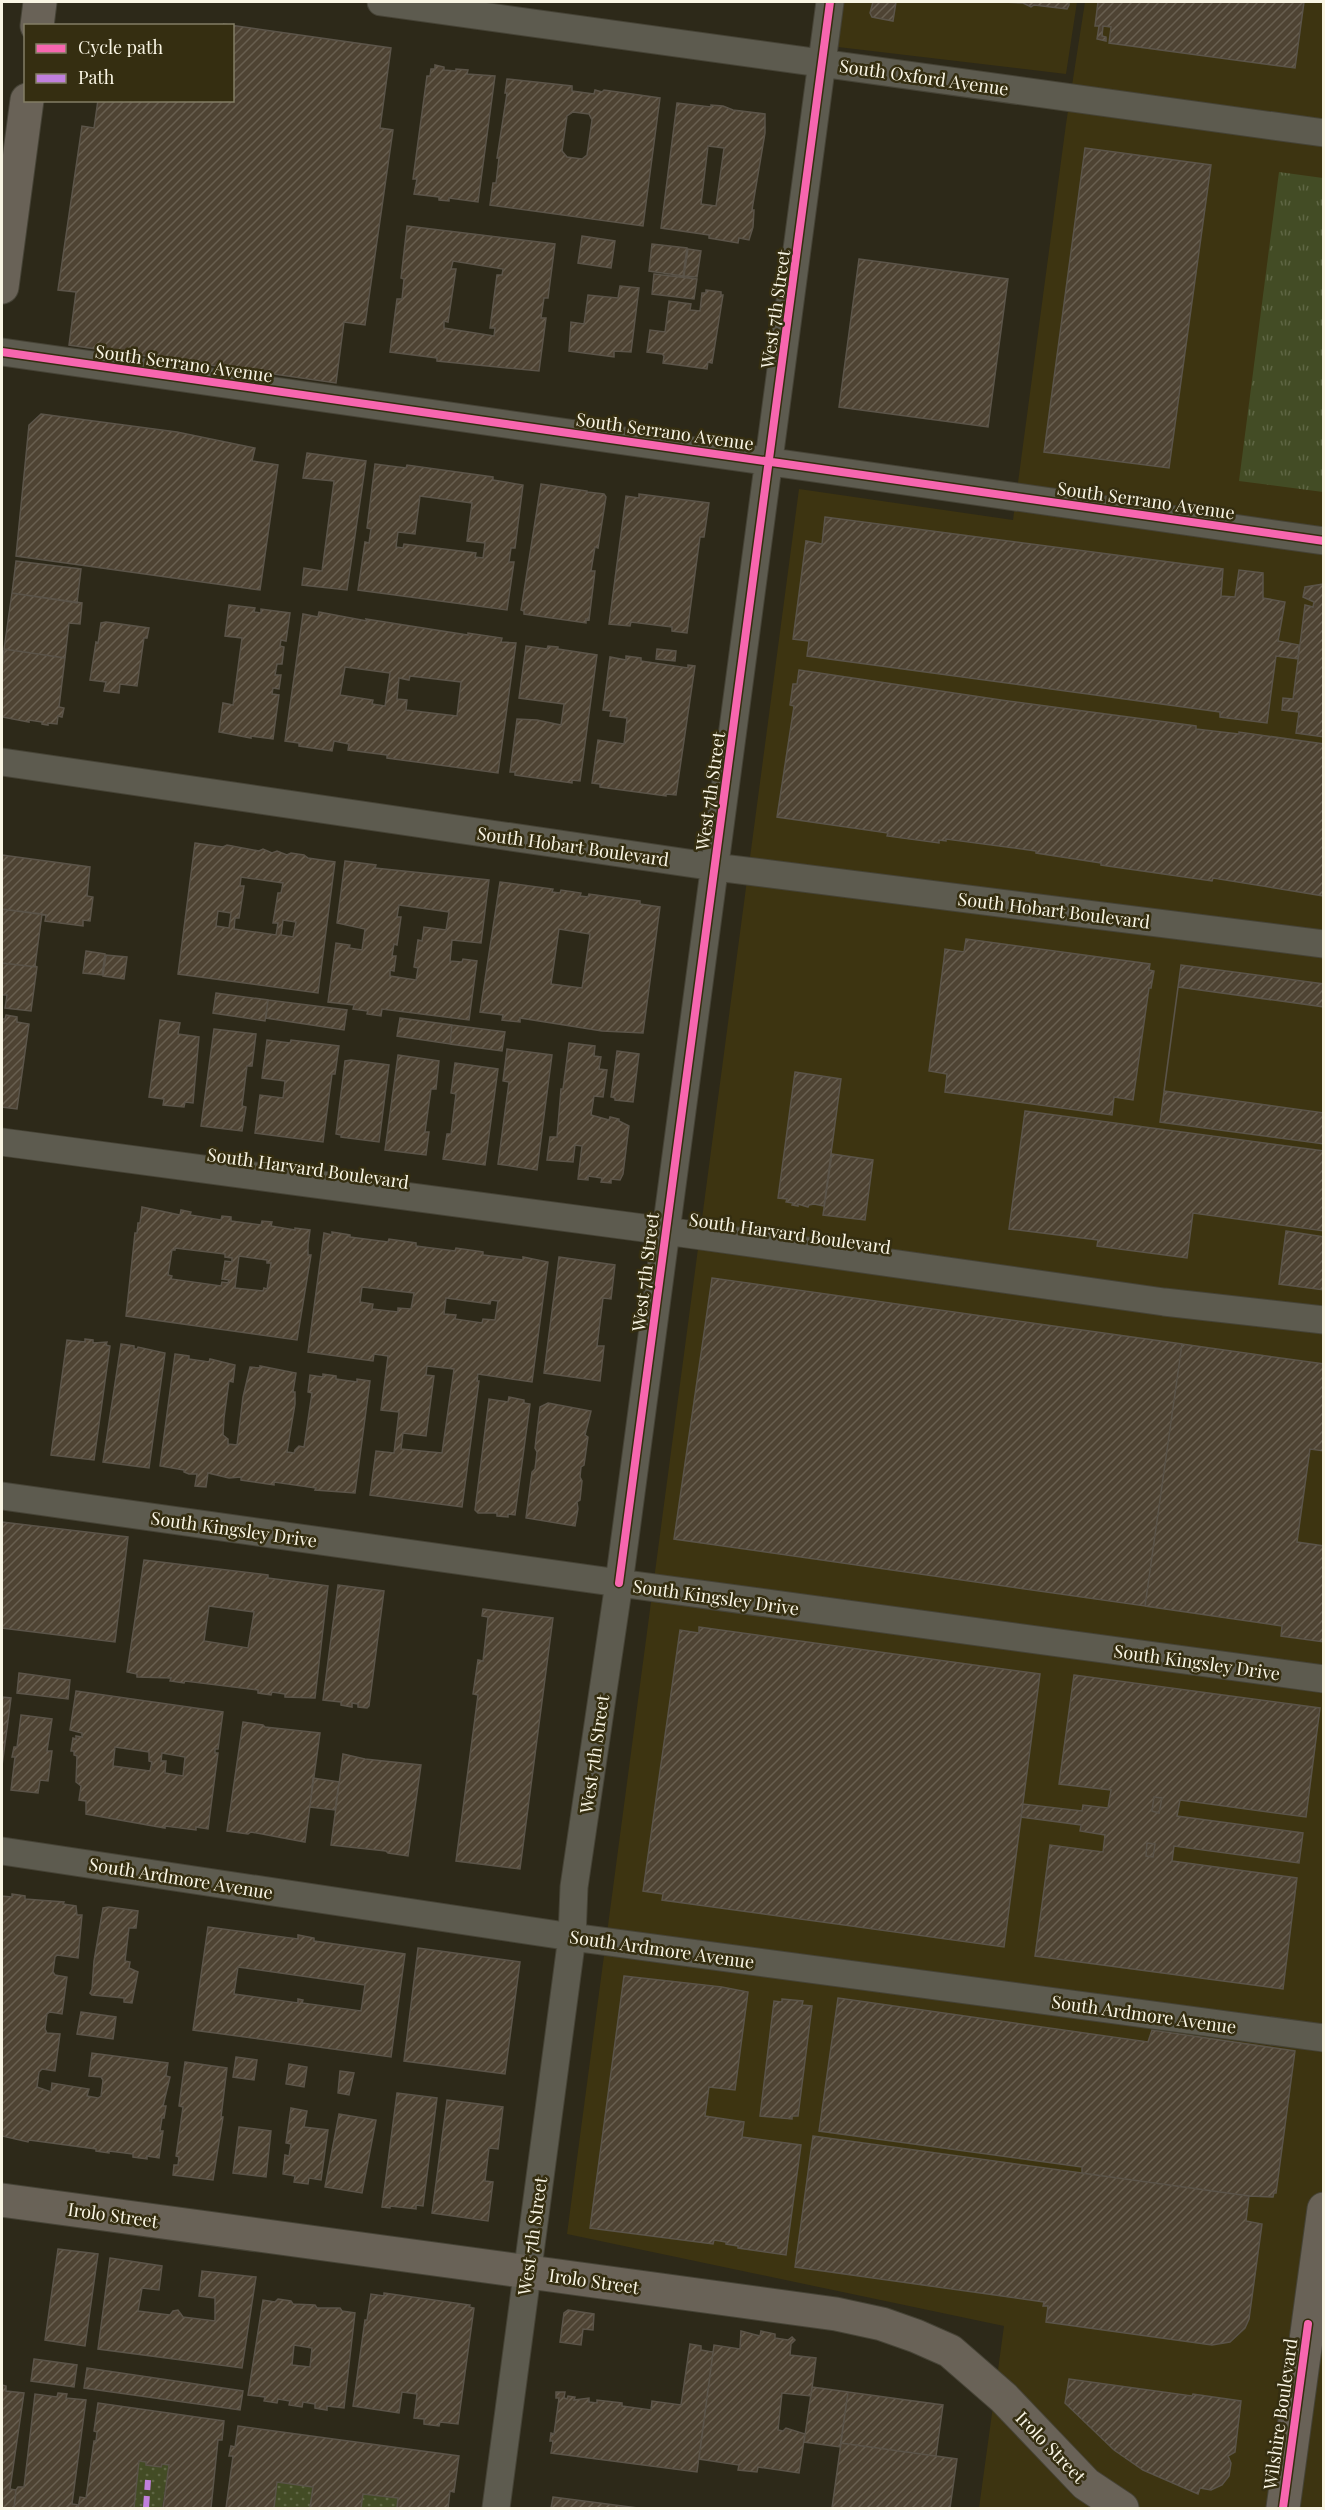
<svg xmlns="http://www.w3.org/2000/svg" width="1325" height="2510" viewBox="0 0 1325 2510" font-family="'Playfair Display',serif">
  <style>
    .built { fill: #3d3411 }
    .grass { fill: url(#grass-tufts) }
    .garden { fill: url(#garden-dots) }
    .building { fill: url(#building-hatch); stroke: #5b5449; stroke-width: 1.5; fill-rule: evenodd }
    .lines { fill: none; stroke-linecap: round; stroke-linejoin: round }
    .minor-casing { stroke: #464336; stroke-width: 29 }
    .major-casing { stroke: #464336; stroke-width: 35 }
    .minor { stroke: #5d5b4f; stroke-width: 27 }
    .major { stroke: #696257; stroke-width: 33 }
    .quiet { stroke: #c07fdc; stroke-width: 6; stroke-dasharray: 12 6; stroke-linecap: butt }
    .cycleway-casing { stroke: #352e11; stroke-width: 11 }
    .cycleway { stroke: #f766af; stroke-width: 8 }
    .labels { text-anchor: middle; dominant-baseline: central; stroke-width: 5; stroke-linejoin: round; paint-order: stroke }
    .street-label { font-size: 18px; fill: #f9f5e4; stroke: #352e11 }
  </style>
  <defs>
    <pattern id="grass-tufts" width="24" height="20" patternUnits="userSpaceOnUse" patternTransform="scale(1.5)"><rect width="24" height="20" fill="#434c25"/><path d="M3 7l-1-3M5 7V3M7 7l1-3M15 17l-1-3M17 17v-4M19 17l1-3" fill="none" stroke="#5f6644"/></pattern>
    <pattern id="garden-dots" width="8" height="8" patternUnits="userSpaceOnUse" patternTransform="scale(1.5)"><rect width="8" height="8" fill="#434c25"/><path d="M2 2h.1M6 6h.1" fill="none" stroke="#5f6644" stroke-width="1.8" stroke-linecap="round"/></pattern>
    <pattern id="building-hatch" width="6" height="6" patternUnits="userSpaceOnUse" patternTransform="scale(1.5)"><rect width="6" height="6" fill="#4e4333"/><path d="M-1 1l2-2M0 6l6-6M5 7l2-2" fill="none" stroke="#685f50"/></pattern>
  </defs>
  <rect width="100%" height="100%" fill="#2d2919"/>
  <path class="built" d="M844 2H1077L1066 74 838 47Z
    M1085 2H1323V2508H979L1004 2326 567 2234 799 489 1013 520 1066 124Z"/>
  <path class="grass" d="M1279 172 1323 178V492L1239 481Z"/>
  <path class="garden" d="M139 2461 146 2462V2465L161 2467 162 2464 169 2465 162 2508H134Z
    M277 2482 313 2487 310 2508H274Z
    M363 2494 398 2498 397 2508H361Z"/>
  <path class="building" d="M873 2H896L893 21 872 17 870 13Z
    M1003 2H1069V5L1067 9 1034 5 1031 7 1023 3Z
    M1098 2H1304L1295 68 1109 43 1111 27 1103 26 1102 36 1106 37V41L1097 39 1099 26H1095Z
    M223 24 391 48 380 128 393 130 365 325 344 322 336 383 69 345 76 292 58 290 82 126 94 128 98 100H232V26Z
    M435 65 444 67V70L456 71V69L468 70 467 74 495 76 478 202 449 198V201L439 200V197L414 194 417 179H413L427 76H430L431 69H435Z
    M507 79 572 86V91L594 94 595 90 602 92 604 90 660 98 643 226 490 205 493 183H496L499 158H497L507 93H505ZM573 112 589 114 592 120 587 155 582 159 567 157 562 151 567 116Z
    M677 103 711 107V105L723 106 733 110 765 114V133L752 210H754L753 227 749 240 739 238 738 243 709 238V235L661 228ZM708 146 724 148 716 206 701 204Z
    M1085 148 1211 165 1169 468 1044 452Z
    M407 226 555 244 548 298H544L541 318H546L539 371 437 361V358L390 352 397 299H402L404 279 401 278ZM453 261 503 269 502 275H497L490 328H495L494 336 444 328V321L448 322 456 269H451Z
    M582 236 615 241 611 268 578 263Z
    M652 244 687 248 683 276 649 271Z
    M688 249 701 251 697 277 684 276Z
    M859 259 1008 279 988 427 839 407Z
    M654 274 697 279 694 299 652 294Z
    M620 286 639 288 631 352 614 351V357L569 351 571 322 584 324 588 295 618 298Z
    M706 290 721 292V295H723L712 363 708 362 707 369 663 363 664 356 662 354 647 352 650 330 665 332 669 301 691 304 690 310 700 311 702 293H706Z
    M41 414 177 432 255 448 252 461 278 465 260 590 16 556 29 425Z
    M307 453 366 461 347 590 302 585 304 568 322 571 334 481 303 478Z
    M375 464 406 468 407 465 493 477V480L523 485 515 548H511L509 562H514L507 610 358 590 365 542 369 543 371 529 367 528ZM420 496 472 503 467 541 485 543 483 558 475 557 476 553 404 544 403 548 396 547 398 532 415 534Z
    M541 484 587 491 586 494 588 492 604 494 606 497 598 548 595 547 591 571H595L589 620 586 619V623L524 614V611L521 610Z
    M639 494 709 503 704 537H700L687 633 672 631V627L631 622 630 626 609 624 626 496 639 498Z
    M825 517 1223 569 1221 596 1235 597 1239 570 1263 573V598L1285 602 1278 641 1299 645 1298 659 1276 656 1267 723 1220 717V712L807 656 809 641 793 639 806 541 822 544Z
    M16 561 81 569 77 603 12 593Z
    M1324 584V737L1296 733 1299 712 1282 710 1283 698 1293 699 1305 605 1313 607 1314 602 1303 597 1305 587Z
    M12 593 82 603 80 624 69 623 65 658 4 649Z
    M229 605 255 608 254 612 261 613V609L290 613 286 641 281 640 280 646 284 647 282 664H277L275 675H281L279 689 273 688 272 694 279 695 273 739 251 736V738L219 732 223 703 233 705 242 638 225 636Z
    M319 612 367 621 366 619 468 635V633L502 638 501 642 516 643 498 773 387 758V755L348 750 349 744 334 741 332 751 299 746V743L285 741 303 614 318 617ZM345 667 390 673 385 706 372 704 373 700 340 695ZM410 676 461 682 457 716 406 710 407 700 397 699 399 678 409 680Z
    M106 622 149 628 147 638H144L137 686 120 684 119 693 104 691 106 682 90 680 96 642 98 643 101 623Z
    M526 646 547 649 548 646 558 647V649L597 655 580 781 572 780V783L515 775V772H510L517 719 537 720 561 725 564 704 519 698Z
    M4 649 65 658 59 707 64 708 62 717 58 716 57 724 48 723V725L42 724V722L29 720V722L2 717V671Z
    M657 649 676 651 675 661 656 659Z
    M626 656 641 658V661L688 668V665L695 666 676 795 666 794V796L600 787V784L592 783 598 740 624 744 627 718 610 716 611 711 603 710 610 657 626 660Z
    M799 670 1008 701 1196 726V729L1239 734V732L1324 744V896L1213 878 1212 881 1101 865V863L1036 853V851L946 839V841L939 840V843L887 836 888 833 777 817 794 706 790 705 793 684H797Z
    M195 843 223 847 227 845 259 851 263 849 272 853 277 851 287 855 291 853 304 855 308 858 335 862 318 993 178 974ZM241 877 283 883 281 893H278L273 923H278L276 935 234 929 235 918H239L244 886H240ZM218 911 231 913 229 928 216 926ZM283 920 296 922 293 937 281 935Z
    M2 855 90 867 87 896 93 897 90 921 83 920V926L45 921 46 915 2 909Z
    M345 861 376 865 375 868 489 880 481 943 452 940 450 961 462 962 463 959 477 961 469 1020 382 1009 381 1016 367 1014 368 1011 353 1009 354 1005 328 1002 336 943 350 945 349 948 362 950 365 929 337 923ZM399 905 449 912 446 930 424 927 422 941 418 940 414 967 418 968 416 980 390 976V970L394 971 396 956H392L394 944 397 945 401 917H397Z
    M500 882 553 889 552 892 560 893 561 890 581 893 580 896 588 897 589 894 640 901V904L660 907 643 1033 602 1031 520 1018V1022L502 1020 503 1015 480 1012ZM559 929 590 934 582 988 551 984Z
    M2 909 42 914 35 966 37 967 2 963Z
    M966 939 1150 964 1149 970 1154 971 1151 988H1149L1133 1100 1114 1097 1112 1115 945 1092 947 1074 929 1071 944 959 945 949 964 952Z
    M86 951 105 954 102 975 83 973Z
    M106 955 127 957 124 979 103 976Z
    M2 963 37 967 31 1011 5 1008 7 995H2Z
    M1181 965 1324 984V1144L1160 1122Z
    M1178 987 1324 1007V1113L1164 1091Z
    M216 993 268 1000 265 1021 213 1013Z
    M268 1000 347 1010 344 1030 266 1018Z
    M6 1015 17 1017V1022L29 1024 17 1109 2 1107V1019H5Z
    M400 1018 452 1025 450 1044 397 1036Z
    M160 1020 180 1023 178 1034 199 1037 193 1103 185 1102 184 1107 163 1105 164 1099 149 1097Z
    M452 1025 505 1032 502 1051 450 1044Z
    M214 1029 256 1034 252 1066H247L242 1106 246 1107 242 1131 201 1126Z
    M267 1040 290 1043 291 1040 339 1046 335 1074H332L323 1142 255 1133 260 1095 283 1098 285 1081 262 1078Z
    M569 1043 595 1046 594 1056 601 1057 599 1069 607 1070 603 1097 594 1096 591 1115 609 1120 610 1117 619 1119V1121L629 1126 623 1174 620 1180 611 1179V1183L601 1182 602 1178 588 1176V1180L578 1179 582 1146 575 1145 573 1162 547 1160 550 1137H557L561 1089H563Z
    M507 1049 552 1055 537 1170 498 1164 509 1082 503 1081Z
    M617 1051 639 1054 633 1102 615 1100V1098L611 1097Z
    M398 1055 439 1061 436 1089H431L425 1132H429L426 1155 385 1150Z
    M351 1060 389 1065 379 1142 341 1137V1135L336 1134 345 1061Z
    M455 1063 498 1069 485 1165 443 1159 447 1134H451L456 1094 451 1093Z
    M795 1072 841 1079 824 1206 814 1204 809 1205 808 1207 798 1204V1206L792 1205 793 1203 786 1202 787 1199 778 1198Z
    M1025 1111 1324 1151V1231L1193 1213 1187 1258 1097 1246 1098 1240 1009 1229Z
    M832 1154 873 1160 865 1220 823 1215Z
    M142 1207 180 1215 181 1210 191 1212 190 1215 221 1220 222 1216 231 1217V1221L261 1225 262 1221 272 1222 271 1226 295 1230V1228L310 1230 308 1245V1255H311L297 1340 126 1316 135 1233H137L138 1223H140ZM175 1248 225 1254V1257L232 1258V1262L225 1261 222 1279 229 1280 228 1283 222 1282 221 1286 171 1279 172 1276 168 1275 172 1250H175ZM239 1256 267 1260V1263H271L267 1289 264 1288 263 1291 235 1288Z
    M1286 1231 1324 1237V1290L1279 1284Z
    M332 1232 350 1235V1237L388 1242 389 1239 416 1243V1246L455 1251 456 1248 483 1252V1255L523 1260V1257L548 1262 532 1382 478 1374 477 1381H479L462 1507 370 1495 376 1451 394 1453 399 1412 381 1410 388 1356 374 1354 373 1361 308 1352 324 1233 332 1235ZM362 1287 414 1293 411 1309 398 1308V1312L372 1309 373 1304 360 1302ZM446 1298 490 1304 491 1300 498 1301 495 1320 483 1319 482 1323 455 1319 456 1315 444 1314ZM427 1366 454 1369 442 1453 401 1449 403 1433 426 1436 434 1376 426 1375Z
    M559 1257 615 1265 611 1299 603 1298 597 1346H604L600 1381 544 1373Z
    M712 1278 1182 1344 1145 1606 674 1539Z
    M85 1339 93 1340V1343L107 1342 106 1345 110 1346 94 1460 51 1455 67 1340 85 1342Z
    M121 1344 134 1346V1349H137L138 1347 165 1353 149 1468 103 1462Z
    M1182 1344 1324 1364V1451L1310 1449 1297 1542 1324 1546V1642L1281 1636 1282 1626 1145 1606Z
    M175 1354 189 1356V1359L209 1362 210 1359 235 1365 233 1382 229 1381 224 1418 223 1435 228 1439V1444L237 1445 243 1397 250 1367 260 1368V1366L296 1373 293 1392H295V1404L287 1452 294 1453 295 1450 299 1446 304 1447 312 1393 308 1392 310 1375 323 1377V1374L336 1376V1379L357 1382V1379L370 1381 355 1493 315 1490 316 1488 274 1482V1485L241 1480V1477L229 1478 208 1473 206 1487 195 1486 197 1474H189L184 1472V1470L160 1466Z
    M509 1397 524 1400V1403L530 1404 515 1515 508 1514V1517L497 1516V1513H478L475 1510 489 1399 508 1402Z
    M548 1403 591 1411 585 1435 588 1437 584 1465 581 1467 580 1477 582 1481 580 1500 577 1502 578 1509 575 1526 526 1518 532 1472 535 1469 537 1452 535 1448 540 1407Z
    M2 1522 128 1537 115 1642 2 1628Z
    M144 1560 268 1575V1578L328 1586 315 1698 285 1697V1694L272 1692 271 1695 258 1693V1690L185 1681 184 1683 170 1681 171 1678 137 1677V1674L127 1672ZM209 1606 254 1612 248 1648 204 1641Z
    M338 1585 384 1591 369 1706 367 1708 358 1707V1704L352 1703V1707L341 1705V1702L323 1700Z
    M483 1609 553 1618 520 1869 456 1861 478 1695 473 1694 478 1660 483 1661 488 1617 482 1616Z
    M699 1627 1040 1674 1004 1947 662 1900 663 1894 643 1891 680 1630 699 1633Z
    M19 1673 70 1680 68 1699 17 1693Z
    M1074 1675 1320 1708 1306 1817 1180 1800 1177 1816 1303 1833 1299 1863 1174 1846 1172 1861 1297 1878 1283 1989 1035 1956 1050 1845 1103 1852 1105 1835 1080 1831 1081 1825 1021 1817 1023 1804 1082 1811 1083 1805 1108 1808 1111 1790 1059 1784ZM1154 1797 1162 1798 1159 1813 1152 1811ZM1147 1843 1155 1844 1153 1857 1146 1856Z
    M76 1691 223 1712 218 1749H215V1753H218L208 1829 196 1827V1830L165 1826V1828L86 1814V1801L79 1800 81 1786 76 1782 77 1756 74 1755V1751H71L73 1738 76 1739V1736L82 1737V1733L70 1730ZM115 1747 149 1752V1761L152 1762 150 1771 113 1766ZM162 1753 185 1757 183 1776 165 1773 166 1761H161Z
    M2 1697 11 1698 2 1766Z
    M21 1715 52 1719 47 1751H52L48 1781 40 1780 38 1793 11 1790 15 1757H12L14 1747H17Z
    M243 1722 263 1725 265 1727 320 1733 305 1842 251 1832 248 1834 227 1831Z
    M343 1754 365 1759 421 1765 408 1856 388 1853 386 1851 331 1845Z
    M313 1778 339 1782 335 1810 310 1807Z
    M1154 1797 1162 1798 1159 1813 1152 1811Z
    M1147 1843 1155 1844 1153 1857 1146 1856Z
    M12 1894 25 1896V1899L64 1902 63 1904 76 1906 77 1915H82L78 1958 57 1955 55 1957 53 1972 55 1975 67 1977 62 2014 50 2012 47 2014 45 2029 47 2033 60 2034 55 2071 42 2069 39 2072 37 2087 51 2092 52 2083 89 2089 87 2096 98 2098 101 2096 103 2080 101 2077 89 2076 92 2053 168 2063 166 2076 170 2077 163 2106H166L164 2118H162L160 2131H163L159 2158 147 2156V2159L133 2157V2154L109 2151V2153L96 2151V2149L29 2140 28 2142 2 2136V1896L12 1897Z
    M109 1907 138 1911 136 1928H129L125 1961 130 1962 129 1968 138 1972 132 2003 124 2002V1998L92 1995 90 1993 92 1989 94 1961 103 1908Z
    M208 1927 298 1939V1935L314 1938V1941L405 1954 391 2057 193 2030ZM238 1967 365 1985 361 2011 302 2003 303 2000 298 1999V2003L234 1994Z
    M418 1948 520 1962 505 2074 404 2061Z
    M624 1976 722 1987 748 1992 735 2090 709 2087 705 2116 744 2122 742 2137 801 2145 786 2255 738 2248V2246L726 2244V2242L714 2240 713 2244 590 2228Z
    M838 1998 1148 2042 1152 2030 1295 2051 1276 2193H1274L1273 2197 1249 2196 1082 2173V2167L819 2131Z
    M782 1999 803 2001 802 2005 812 2006 798 2116H792V2119L760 2116 774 2001 782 2002Z
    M81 2012 116 2017 113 2039 77 2034Z
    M236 2057 257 2060 254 2080 233 2077Z
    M185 2062 227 2068 221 2117H223L213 2180 173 2175 174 2165H178L179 2157 176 2156 183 2107 179 2106Z
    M289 2064 307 2067 304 2087 286 2084Z
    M340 2071 354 2073 349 2095 338 2093Z
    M397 2093 437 2098 423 2206 416 2205V2209L390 2206V2208L382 2207Z
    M447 2100 503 2107 498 2149 489 2148 485 2181 493 2182 488 2221 432 2213Z
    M291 2108 307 2111 304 2127 328 2130 321 2180 309 2178 308 2184 294 2182 295 2176 283 2174 285 2155 289 2156 291 2144 286 2143Z
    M339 2114 376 2120 362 2193 325 2187Z
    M239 2127 271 2131 266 2177 233 2173Z
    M813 2136 1249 2196 1246 2221 1262 2224 1249 2319 1245 2328 1230 2342 1212 2345 1046 2322 1048 2306H1043L1044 2302 795 2267Z
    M58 2249 98 2254 85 2346 45 2340Z
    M110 2258 162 2266 159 2290 142 2288 138 2311 170 2315 173 2311 178 2310 183 2317 215 2321V2298L199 2296 202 2271 256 2277 242 2368 98 2349Z
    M384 2293 470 2305 469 2307 474 2308 458 2424 440 2422 439 2426 424 2424V2419L414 2418 417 2394 402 2392 399 2413 353 2406 365 2320H367L371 2294 384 2296Z
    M278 2299 291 2301 293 2304 315 2305 317 2308H340L342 2311 355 2313 344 2408 327 2406V2410L315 2408V2404L303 2402 302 2407 289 2405 290 2401 278 2399 277 2403 264 2401 265 2397 248 2395 263 2300 275 2302ZM294 2345 312 2348 310 2367 292 2365Z
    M568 2310 594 2314 593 2330 583 2329 581 2345 560 2342 564 2313Z
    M741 2331 760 2336 761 2331 775 2334V2338L788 2340 792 2337 795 2340 791 2344 790 2355 816 2358 811 2396 782 2393 778 2430 783 2431 786 2428 805 2434 799 2473 758 2467 757 2472 738 2470 739 2465 699 2459 714 2345 740 2349Z
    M690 2344 701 2346V2350L713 2352 697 2472 551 2453 553 2441H550L551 2433 554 2434 559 2398H556V2392H565L564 2398 567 2399 568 2396 575 2397 574 2400 589 2398V2402L597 2403V2400L622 2403V2406L651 2410 652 2401 681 2405Z
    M34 2359 77 2365 74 2387 31 2381Z
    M87 2368 243 2391 240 2410 84 2388Z
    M1069 2379 1192 2396 1193 2394 1241 2401 1235 2452 1228 2456 1231 2463 1229 2476 1222 2485 1211 2490 1200 2488 1198 2494 1143 2470 1114 2450 1065 2403Z
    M2 2385 6 2386V2391L24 2393 10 2489 16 2490 14 2508H2Z
    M812 2387 848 2392 840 2447 804 2442Z
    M848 2392 943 2405 936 2456 841 2443Z
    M58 2393 67 2394 66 2398 86 2400 72 2504 78 2505V2508H14L16 2490 18 2487H24L35 2394 57 2397Z
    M98 2403 224 2421 222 2440H218L211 2508H163L169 2465 162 2464 161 2467 146 2465V2462L139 2461 134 2508H78L80 2497 86 2498 94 2441H96L97 2432 94 2431Z
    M238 2426 459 2456 454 2492 450 2491 448 2508H397L398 2498 363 2494 361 2508H310L313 2487 277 2482 274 2508H226L233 2456H229L231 2446 235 2447Z
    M841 2443 957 2459 950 2508H832Z
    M553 2497 638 2508H551Z"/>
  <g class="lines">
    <defs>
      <path id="minor" d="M381 2 1324 133
        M2 352 1324 541
        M2 762 715 867 1324 944
        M2 1142 666 1231 1164 1302 1324 1320
        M2 1496 619 1583 1324 1679
        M2 1851 572 1937 1324 2038
        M496 2508 572 1937 574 1887 619 1583 830 2"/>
      <path id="major" d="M37 26 40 2
        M2 287 27 100
        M2 2200 836 2314 882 2324 916 2336 950 2351 1004 2398 1086 2484 1122 2508
        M1283 2508 1324 2209"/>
    </defs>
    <use href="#minor" class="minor-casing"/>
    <use href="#major" class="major-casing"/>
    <use href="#minor" class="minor"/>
    <use href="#major" class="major"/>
    <path class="quiet" d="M146 2508 148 2480"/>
    <defs>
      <path id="cycleway" d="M2 352 1324 541
        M619 1583 830 2
        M1283 2508 1308 2324"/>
    </defs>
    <use href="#cycleway" class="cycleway-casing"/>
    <use href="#cycleway" class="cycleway"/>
  </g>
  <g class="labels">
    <g class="street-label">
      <text transform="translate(924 77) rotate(8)">South Oxford Avenue</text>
      <text transform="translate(775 309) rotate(-82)">West 7th Street</text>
      <text transform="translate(184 363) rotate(8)">South Serrano Avenue</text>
      <text transform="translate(665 431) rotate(8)">South Serrano Avenue</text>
      <text transform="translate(1146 500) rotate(8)">South Serrano Avenue</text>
      <text transform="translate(710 791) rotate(-82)">West 7th Street</text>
      <text transform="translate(573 846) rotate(8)">South Hobart Boulevard</text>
      <text transform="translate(1054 910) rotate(7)">South Hobart Boulevard</text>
      <text transform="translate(308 1168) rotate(8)">South Harvard Boulevard</text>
      <text transform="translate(790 1233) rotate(8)">South Harvard Boulevard</text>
      <text transform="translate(645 1272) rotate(-83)">West 7th Street</text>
      <text transform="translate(234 1529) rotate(8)">South Kingsley Drive</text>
      <text transform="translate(716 1597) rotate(8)">South Kingsley Drive</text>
      <text transform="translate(1197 1662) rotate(8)">South Kingsley Drive</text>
      <text transform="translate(594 1754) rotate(-82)">West 7th Street</text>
      <text transform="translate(181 1878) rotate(9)">South Ardmore Avenue</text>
      <text transform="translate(662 1949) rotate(8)">South Ardmore Avenue</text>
      <text transform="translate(1144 2014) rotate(8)">South Ardmore Avenue</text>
      <text transform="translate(113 2215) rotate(8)">Irolo Street</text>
      <text transform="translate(532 2236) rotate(-82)">West 7th Street</text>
      <text transform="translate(594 2281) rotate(8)">Irolo Street</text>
      <text transform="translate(1280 2414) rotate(-82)">Wilshire Boulevard</text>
      <text transform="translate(1051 2447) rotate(46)">Irolo Street</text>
    </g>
  </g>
  <rect width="1325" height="2510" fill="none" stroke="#f9f5e4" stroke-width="6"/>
  <rect x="24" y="24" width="210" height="78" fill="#352e11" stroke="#837e65" stroke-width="1.5"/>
  <rect x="36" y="44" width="30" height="9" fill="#f766af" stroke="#837e65" stroke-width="1.5"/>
  <text x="78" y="54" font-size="18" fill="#f9f5e4">Cycle path</text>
  <rect x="36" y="74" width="30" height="9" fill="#c07fdc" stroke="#837e65" stroke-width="1.5"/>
  <text x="78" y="84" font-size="18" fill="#f9f5e4">Path</text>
</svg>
